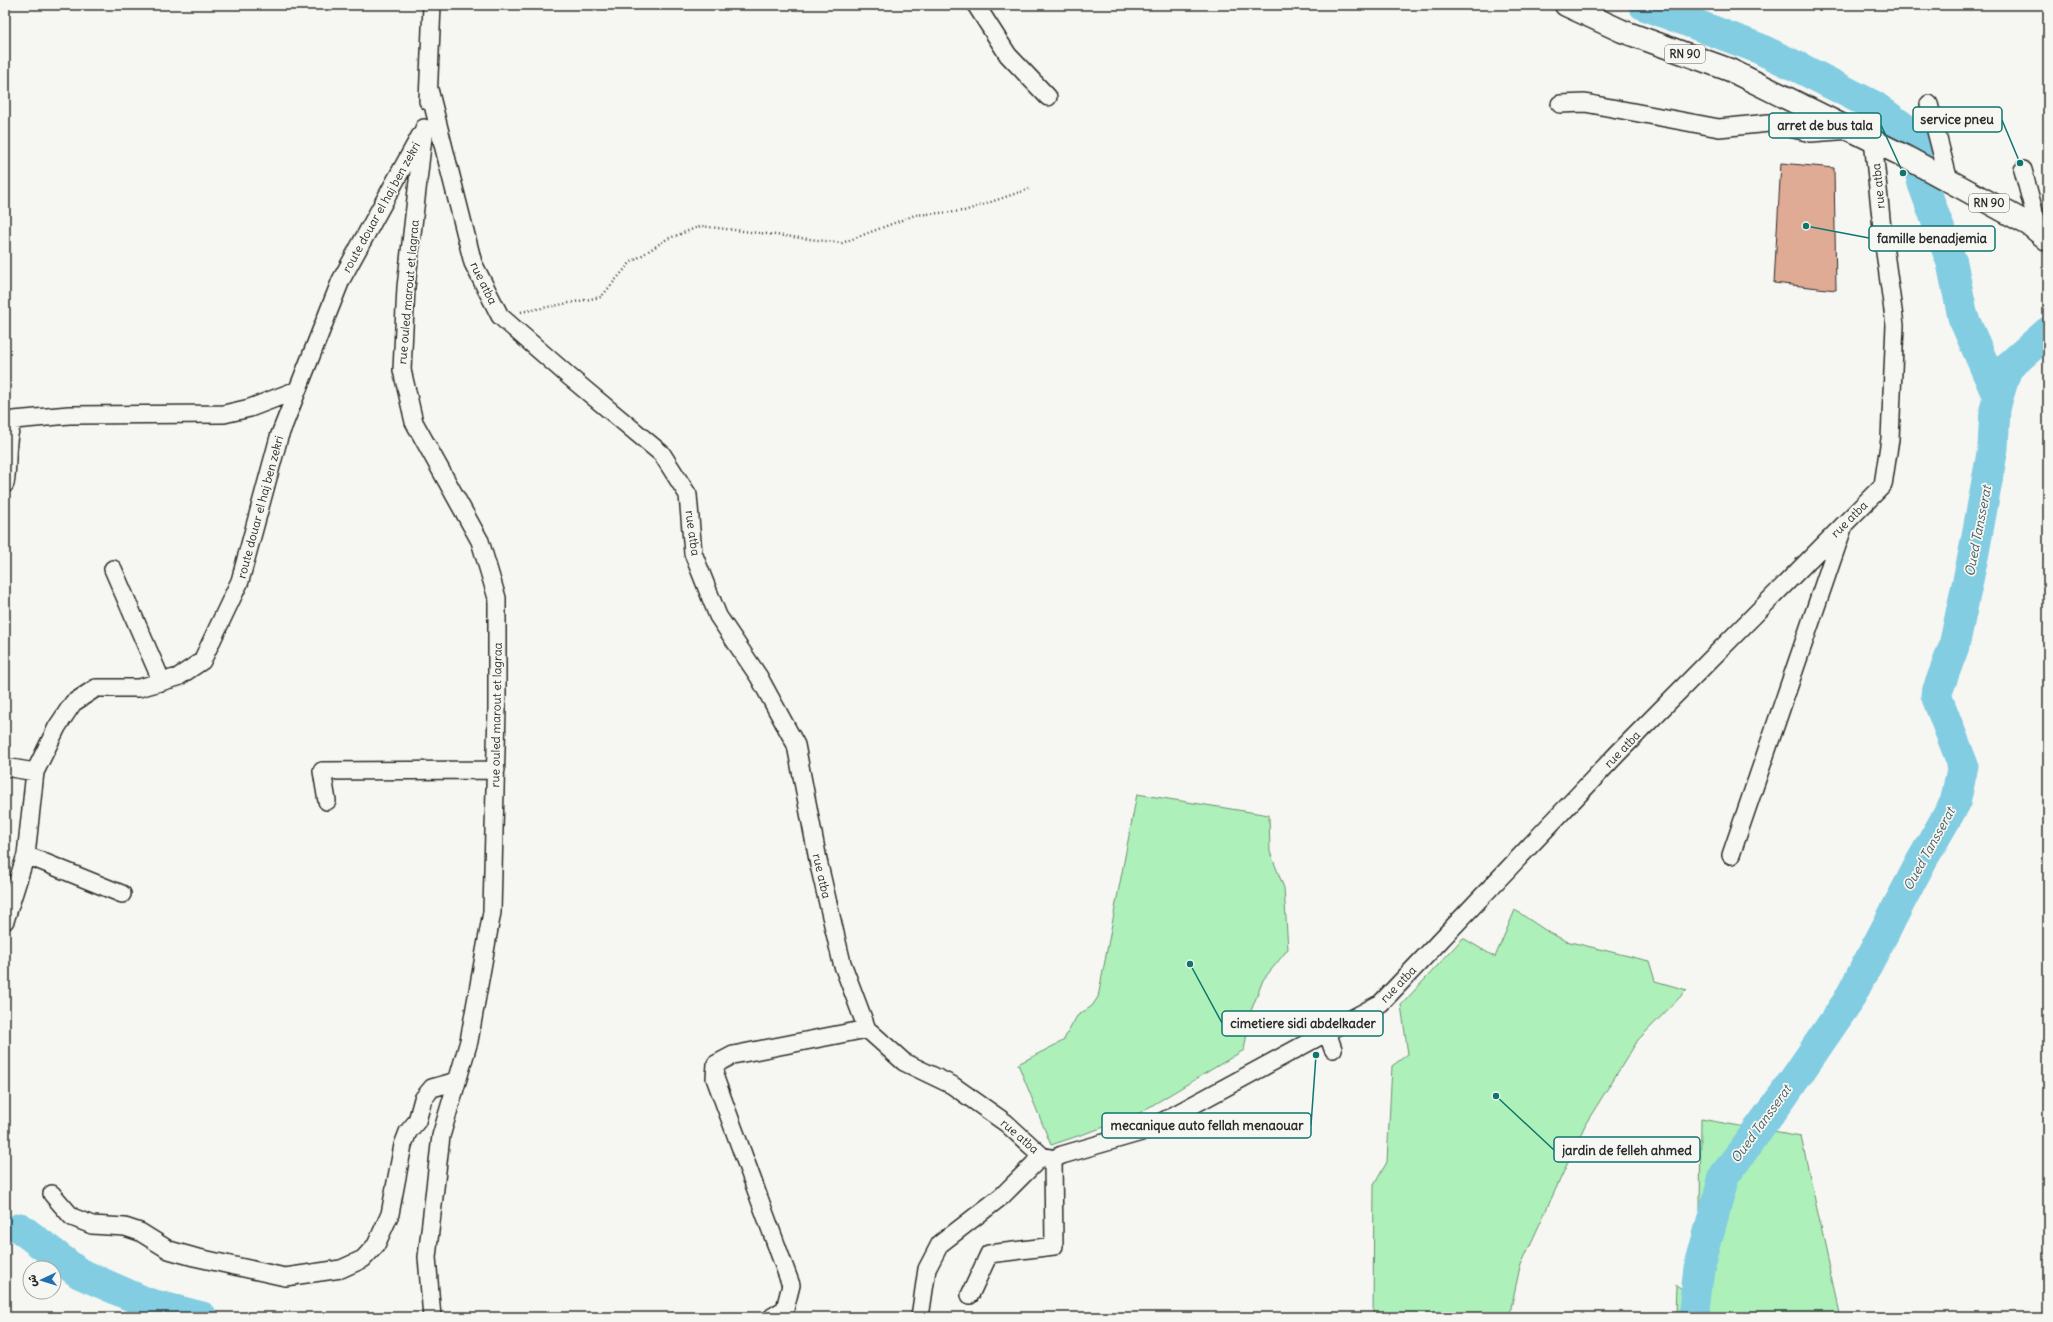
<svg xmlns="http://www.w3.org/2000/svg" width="2053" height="1322" viewBox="0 0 2053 1322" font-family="Delius,'Playpen Sans Arabic',sans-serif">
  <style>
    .green { fill: #adf0b9; stroke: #6c8e72 }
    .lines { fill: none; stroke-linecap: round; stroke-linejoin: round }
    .river { stroke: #82cde1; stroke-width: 31 }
    .building { fill: #e0ab94; stroke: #2b2b2b }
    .minor-casing { stroke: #2b2b2b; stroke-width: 20 }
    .primary-casing { stroke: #2b2b2b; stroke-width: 25 }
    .path { stroke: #2b2b2b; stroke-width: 2.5; stroke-dasharray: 1 3; stroke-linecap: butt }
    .minor { stroke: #f6f6f2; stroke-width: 17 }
    .primary { stroke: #f6f6f2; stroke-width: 22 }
    .labels { text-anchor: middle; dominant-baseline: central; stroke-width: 3.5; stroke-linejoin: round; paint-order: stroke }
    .shield { fill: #f6f6f2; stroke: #686867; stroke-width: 1 }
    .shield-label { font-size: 11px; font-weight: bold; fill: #2b2b2b }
    .street-label { font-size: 12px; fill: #2b2b2b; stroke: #f6f6f2 }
    .water-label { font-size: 13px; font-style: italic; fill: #455c62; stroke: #f6f6f2 }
    .leader { fill: none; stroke: #0f766e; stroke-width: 1.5 }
    .callout-dot { fill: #0f766e; stroke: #f6f6f2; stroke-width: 1.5 }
    .callout { fill: #f6f6f2; stroke: #0f766e; stroke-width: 1.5 }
    .callout-label { font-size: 13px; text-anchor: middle; font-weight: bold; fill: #2b2b2b }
  </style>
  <rect width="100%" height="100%" fill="#f6f6f2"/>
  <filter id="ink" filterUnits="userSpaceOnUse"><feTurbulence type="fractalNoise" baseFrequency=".025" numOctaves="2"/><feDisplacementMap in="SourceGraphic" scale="8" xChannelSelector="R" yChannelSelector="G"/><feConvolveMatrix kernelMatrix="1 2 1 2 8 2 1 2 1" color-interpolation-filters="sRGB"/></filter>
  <g filter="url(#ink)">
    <path class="green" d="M1137 794 1269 815 1270 852 1284 888 1288 949 1263 980 1251 1011 1244 1050 1131 1118 1051 1145 1018 1064 1063 1041 1077 1016 1092 1006 1098 997Z
      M1515 910 1548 932 1566 941 1649 961 1655 981 1687 990 1638 1040 1586 1123 1520 1267 1509 1317H1373L1374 1185 1387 1162 1392 1066 1408 1054 1401 1005 1463 938 1495 957Z
      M1701 1119 1801 1137 1841 1317H1675L1676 1285 1699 1300Z"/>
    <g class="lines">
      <path class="river" d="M1644 5 1758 48 1802 69 1874 106 1911 133 1923 184 1952 263 1963 317 1998 397
        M20 1228 79 1273 147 1303 202 1317
        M1693 1317 1699 1269 1724 1176 1783 1096 1848 1001 1922 860 1955 803 1963 765 1936 695 1954 646 1974 552 1993 448 1995 409 1998 397 2007 368 2048 332"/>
    </g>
    <path class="building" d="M1781 163 1834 168 1836 290 1774 283Z"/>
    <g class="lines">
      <defs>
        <path id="minor" d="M976 5 1008 55 1048 97
          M429 89 473 263 500 316 571 378 662 454 688 495 693 553 718 616 759 677 796 745 819 865 842 963 867 1029 904 1062 952 1085 1006 1123 1042 1156 1053 1159 1062 1155 1145 1131 1381 1003 1618 753 1883 485 1890 439 1895 325 1883 238 1873 140
          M428 101 432 5
          M1560 104 1585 103 1719 128 1769 123 1811 133 1851 130
          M1929 104 1949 181
          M424 128 406 287 402 370 414 422 480 541 497 598V708L492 912 469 1041 441 1136 427 1257 432 1317
          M2023 170 2040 234
          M5 484C9 463 4 439 14 420L69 415 224 414 250 408 297 390
          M113 569 162 682
          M5 767 35 772
          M327 801 322 771 496 770
          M26 855 122 894
          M1731 855 1843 528
          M5 921 26 855 35 772 57 727 73 703 96 688H139L178 677 202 661 240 581 279 437 341 280 420 136
          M1327 1032 1333 1049
          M52 1194 72 1217 92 1225 125 1227 140 1232 169 1250 194 1257 285 1277 341 1269 363 1259 376 1245 390 1214 403 1145 408 1132 417 1121 423 1099 432 1088 457 1081
          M970 1295 989 1254 1054 1246 1053 1159
          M772 1317 785 1309 791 1285 715 1078 716 1064 733 1055 867 1029
          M920 1317 927 1269 940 1244 1002 1196 1042 1156"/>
        <path id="primary" d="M1566 5 1622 31 1730 70 1902 155 2030 225 2048 240"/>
      </defs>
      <use href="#minor" class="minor-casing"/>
      <use href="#primary" class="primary-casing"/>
      <path class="path" d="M521 312 601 297 630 263 667 239 701 226 842 243 915 215 964 211 1029 189"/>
      <use href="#minor" class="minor"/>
      <use href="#primary" class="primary"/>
    </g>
  </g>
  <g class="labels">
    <g class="shield">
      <rect x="1665" y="45" width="40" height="18" rx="3"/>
      <rect x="1969" y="194" width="40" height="18" rx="3"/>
    </g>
    <g class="shield-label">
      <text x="1685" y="54">RN 90</text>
      <text x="1989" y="203">RN 90</text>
    </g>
    <g class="street-label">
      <text transform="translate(1878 186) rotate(-96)">rue atba</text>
      <text transform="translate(381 207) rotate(-61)">route douar el haj ben zekri</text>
      <text transform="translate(484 283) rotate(64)">rue atba</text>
      <text transform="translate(408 292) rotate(-85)">rue ouled marout et lagraa</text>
      <text transform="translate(260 507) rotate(-75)">route douar el haj ben zekri</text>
      <text transform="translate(1849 519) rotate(-45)">rue atba</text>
      <text transform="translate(693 533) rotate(82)">rue atba</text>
      <text transform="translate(496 715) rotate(-89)">rue ouled marout et lagraa</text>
      <text transform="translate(1622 749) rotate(-46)">rue atba</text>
      <text transform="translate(822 876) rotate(77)">rue atba</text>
      <text transform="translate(1398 984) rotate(-46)">rue atba</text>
      <text transform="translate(1020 1136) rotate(41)">rue atba</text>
    </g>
    <g class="water-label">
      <text transform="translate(1978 531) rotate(-79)">Oued Tansserat</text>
      <text transform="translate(1929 849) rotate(-61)">Oued Tansserat</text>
      <text transform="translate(1761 1124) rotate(-54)">Oued Tansserat</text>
    </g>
  </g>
  <path class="leader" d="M2020 163L2002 120M1903 173L1881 125M1806 226L1869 238M1190 964L1222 1023M1316 1055L1311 1125M1496 1096L1554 1150"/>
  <g class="callout-dot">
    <circle cx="2020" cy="163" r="4"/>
    <circle cx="1903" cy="173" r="4"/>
    <circle cx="1806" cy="226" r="4"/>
    <circle cx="1190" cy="964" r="4"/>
    <circle cx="1316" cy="1055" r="4"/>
    <circle cx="1496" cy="1096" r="4"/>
  </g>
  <g class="callout">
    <rect x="1913" y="107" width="89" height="25" rx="4"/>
    <rect x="1769" y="113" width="112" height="25" rx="4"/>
    <rect x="1869" y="226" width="126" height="25" rx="4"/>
    <rect x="1222" y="1011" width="161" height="25" rx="4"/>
    <rect x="1102" y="1113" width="209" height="25" rx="4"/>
    <rect x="1554" y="1137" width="146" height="25" rx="4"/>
  </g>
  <g class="callout-label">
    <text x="1957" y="124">service pneu</text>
    <text x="1825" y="130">arret de bus tala</text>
    <text x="1932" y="243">famille benadjemia</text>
    <text x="1303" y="1028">cimetiere sidi abdelkader</text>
    <text x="1207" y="1130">mecanique auto fellah menaouar</text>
    <text x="1627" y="1155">jardin de felleh ahmed</text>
  </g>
  <rect width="2053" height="1322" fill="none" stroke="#f6f6f2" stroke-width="20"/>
  <rect x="10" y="10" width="2033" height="1302" fill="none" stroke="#2b2b2b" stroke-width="1.5" filter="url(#ink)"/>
  <g transform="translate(42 1280) rotate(266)"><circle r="19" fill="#f6f6f2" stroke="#a5a5a2"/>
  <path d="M0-3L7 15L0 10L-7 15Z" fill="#1f6fb2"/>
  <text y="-6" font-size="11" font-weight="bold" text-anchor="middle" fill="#2b2b2b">ش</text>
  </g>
</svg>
